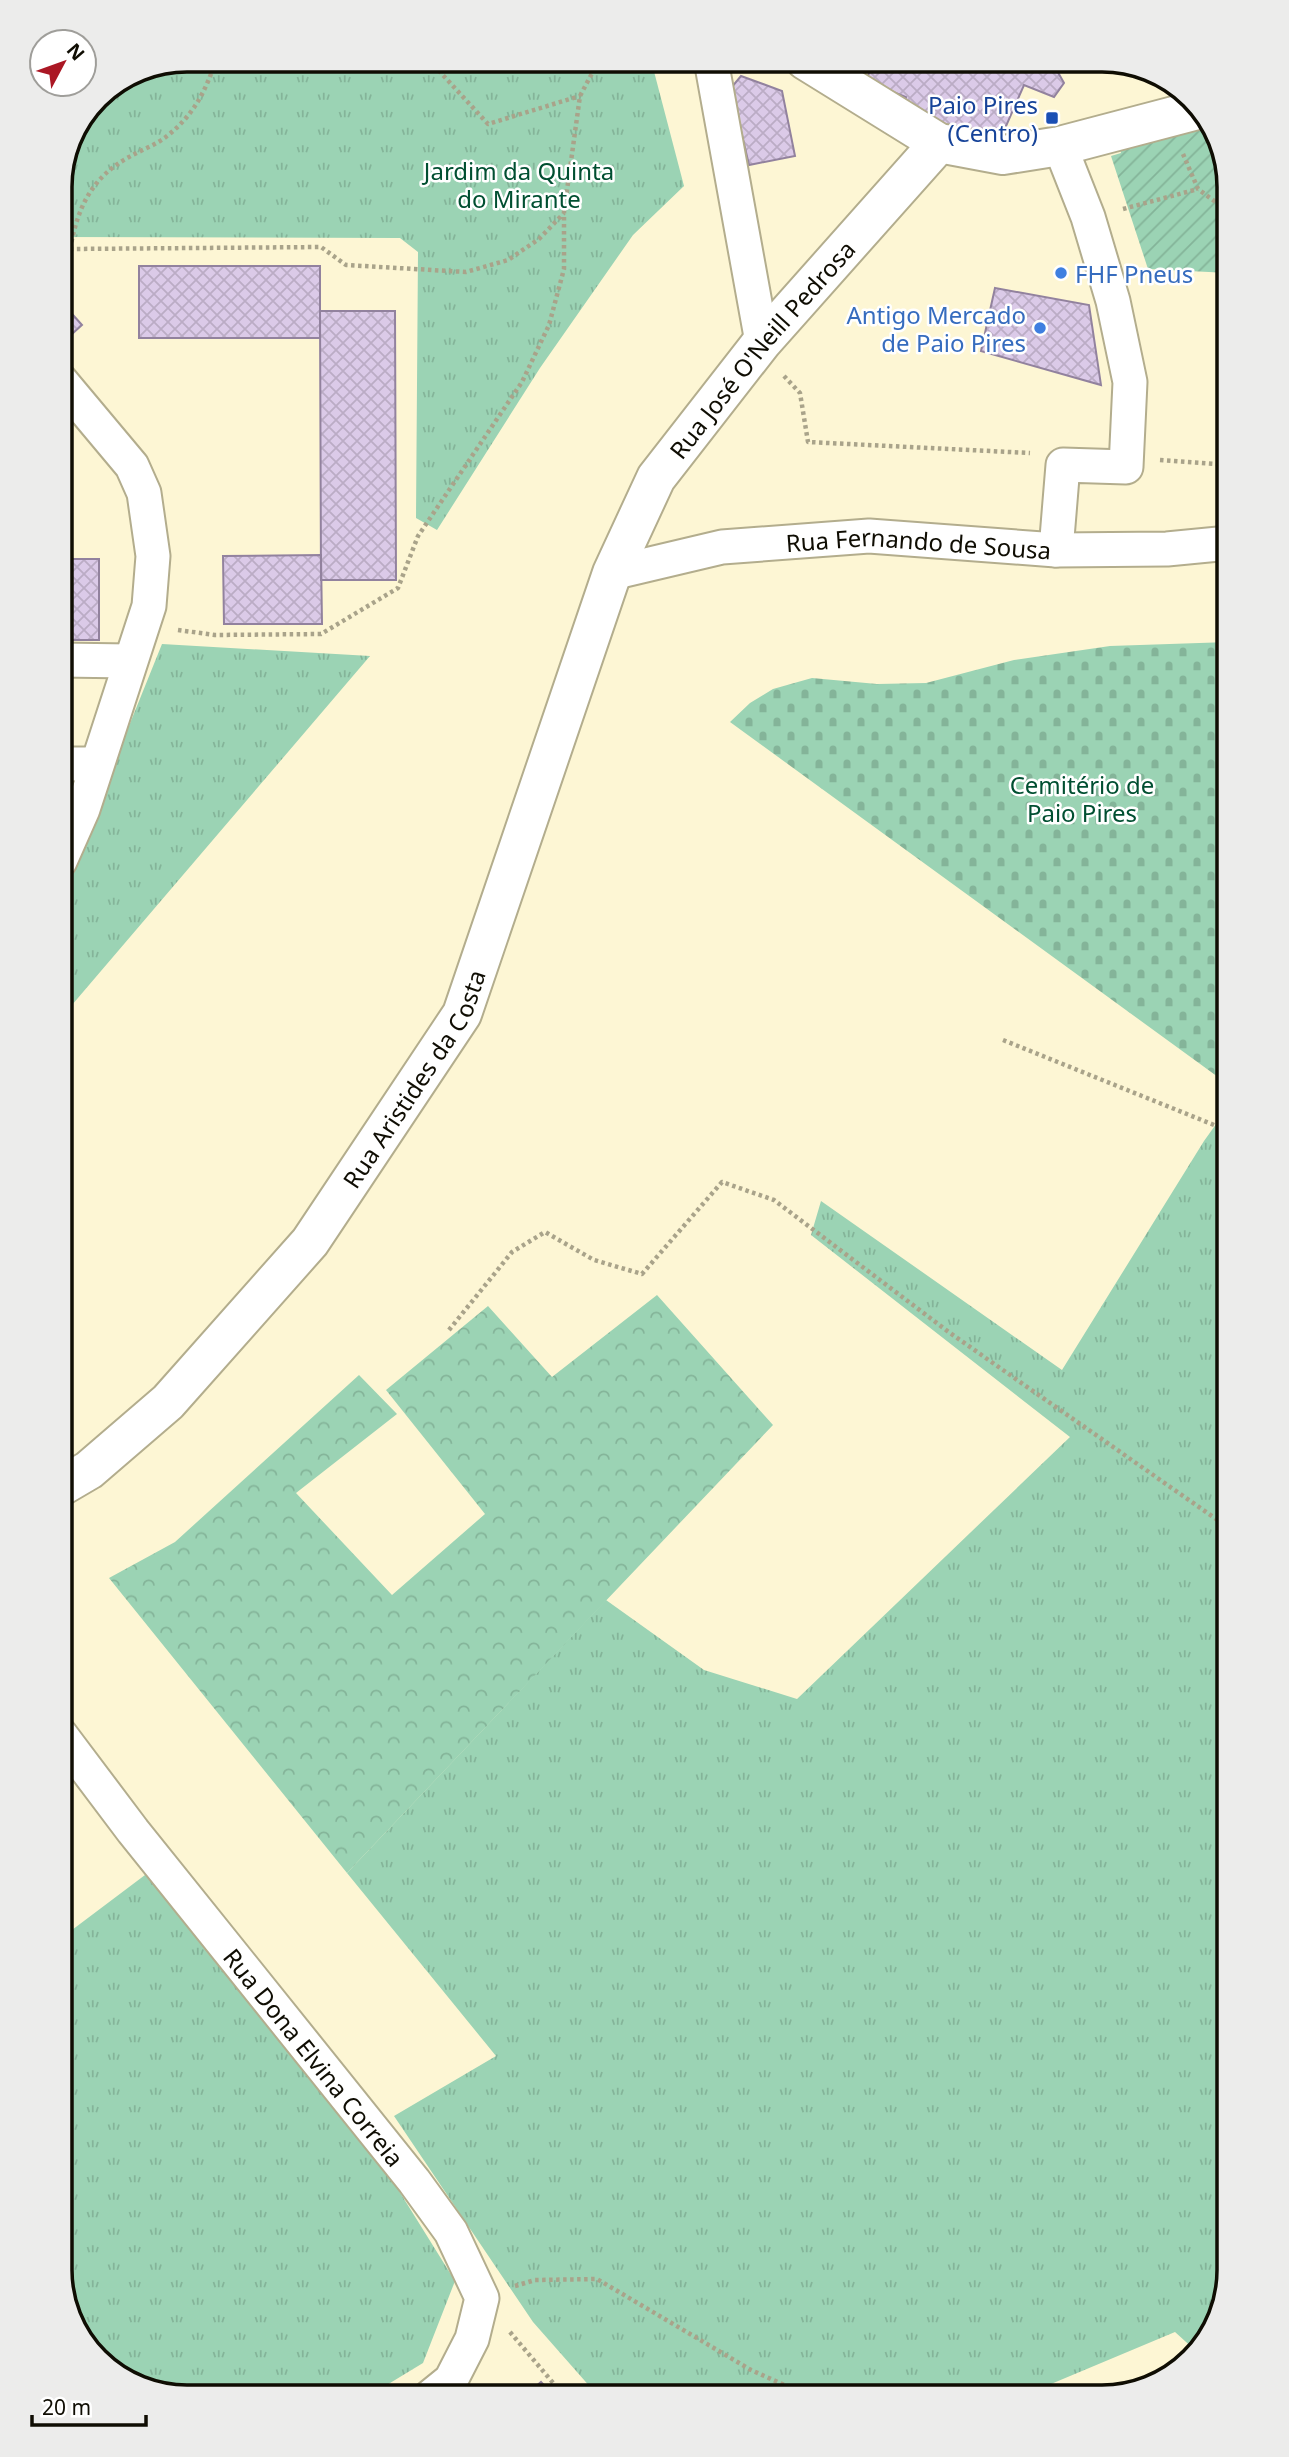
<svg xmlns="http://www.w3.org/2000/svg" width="1289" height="2457" viewBox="0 0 1289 2457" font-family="'Noto Sans',sans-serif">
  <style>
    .grass { fill: url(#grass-tufts) }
    .forest { fill: url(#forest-crowns) }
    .cemetery { fill: url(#cemetery-stones) }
    .garden { fill: url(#garden-furrows) }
    .building { fill: url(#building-cross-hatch); stroke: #92829e; stroke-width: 2 }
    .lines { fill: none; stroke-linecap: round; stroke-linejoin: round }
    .street-casing { stroke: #b3ad8d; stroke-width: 37 }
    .secondary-casing { stroke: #b3ad8d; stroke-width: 42 }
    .path { stroke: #a9a38a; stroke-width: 4.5; stroke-dasharray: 3.5 3.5; stroke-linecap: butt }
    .street { stroke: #fff; stroke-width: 33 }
    .secondary { stroke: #fff; stroke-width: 38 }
    .transit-dot { fill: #1a4fb4; stroke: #fff; stroke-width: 2.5 }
    .shop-dot { fill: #3f7fe0; stroke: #fff; stroke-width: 2.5 }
    .labels { text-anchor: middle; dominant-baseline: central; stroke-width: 5; stroke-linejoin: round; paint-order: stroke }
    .transit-label { font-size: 24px; fill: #164399; stroke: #fff; text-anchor: end }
    .park-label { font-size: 24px; fill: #004f31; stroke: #fff }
    .shop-label { font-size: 24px; fill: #366cbe; stroke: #fff; text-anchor: start }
    .street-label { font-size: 24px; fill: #0f0d03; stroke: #fff }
    .rim { fill: none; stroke: #0f0d03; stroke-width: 3.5 }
  </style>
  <defs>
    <pattern id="grass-tufts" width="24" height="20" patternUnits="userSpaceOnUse" patternTransform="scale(1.75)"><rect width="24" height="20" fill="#9bd3b4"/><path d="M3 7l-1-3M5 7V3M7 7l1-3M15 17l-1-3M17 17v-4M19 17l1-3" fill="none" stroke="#84b499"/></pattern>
    <pattern id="forest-crowns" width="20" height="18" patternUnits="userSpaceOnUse" patternTransform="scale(1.75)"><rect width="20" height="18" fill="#9bd3b4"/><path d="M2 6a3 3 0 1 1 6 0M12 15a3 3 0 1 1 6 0" fill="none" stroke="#84b499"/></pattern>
    <pattern id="cemetery-stones" width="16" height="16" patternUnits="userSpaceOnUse" patternTransform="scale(1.75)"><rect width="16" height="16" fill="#9bd3b4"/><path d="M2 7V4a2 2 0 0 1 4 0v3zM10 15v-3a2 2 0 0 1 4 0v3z" fill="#84b499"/></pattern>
    <pattern id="garden-furrows" width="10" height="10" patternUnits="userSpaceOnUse" patternTransform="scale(1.75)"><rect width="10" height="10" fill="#9bd3b4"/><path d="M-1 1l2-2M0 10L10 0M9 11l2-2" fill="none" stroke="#84b499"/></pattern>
    <pattern id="building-cross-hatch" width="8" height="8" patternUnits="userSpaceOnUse" patternTransform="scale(1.75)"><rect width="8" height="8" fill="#dbcae8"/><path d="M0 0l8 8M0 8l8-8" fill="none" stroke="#bbacc5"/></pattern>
  </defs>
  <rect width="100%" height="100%" fill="#fdf6d4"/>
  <path class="grass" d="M186 60H651L684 186 633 235 540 368 437 530 416 518 418 252 400 238 60 237V178L97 96 138 69Z
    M162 644 370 656 60 1019V897Z
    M1229 1106V2271L1208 2341 1196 2351 1175 2332 1020 2397H599L533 2322 394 2116 496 2056 347 1873 606 1600 704 1670 797 1699 1070 1437 811 1235 821 1201 1062 1370 1204 1141Z
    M149 1872 381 2162 455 2281 423 2363 367 2397H178L116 2376 69 2320 60 2271V1939Z"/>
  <path class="forest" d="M657 1295 773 1425 347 1873 109 1578 175 1542 359 1375 397 1414 296 1493 392 1595 485 1514 386 1390 488 1306 552 1377Z"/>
  <path class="cemetery" d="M1229 642V1085L730 722 750 703 773 689 812 678 877 684 926 683 1014 660 1110 646Z"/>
  <path class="garden" d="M1211 127C1238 159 1229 232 1229 273L1148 269 1111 156 1121 153 1120 149Z"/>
  <path class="building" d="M874 60H1051L1064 83 1054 97 1024 85 999 142 903 112 906 97 866 81Z
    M741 76 782 91 795 156 749 165 731 88Z
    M139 266H320V338H139Z
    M995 288 1089 305 1101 385 981 351Z
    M64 305 82 325 62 343 60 309Z
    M320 311H395L396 580H321Z
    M321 555 322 624H224L223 556Z
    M60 559H99V640H60Z
    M541 2382 555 2397H524Z"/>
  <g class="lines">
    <defs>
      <g id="street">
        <path d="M711 60 762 342"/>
        <path d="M1056 550 1063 465 1126 467 1130 382 1113 301 1088 217 1060 146"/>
        <path id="s1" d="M612 573 722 547 869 536 1056 550 1167 549 1229 543"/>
        <path d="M60 660 130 661"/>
        <path d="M60 764H95"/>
        <path d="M60 861 83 809 149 606 153 556 144 493 132 466 60 380"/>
        <path id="s2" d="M60 1734 133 1831 414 2181 451 2232 482 2298 472 2339 451 2380 430 2397"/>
      </g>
      <g id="secondary">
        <path d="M805 60 939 143 1003 155 1060 146 1197 110"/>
        <path id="s3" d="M60 1487 89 1470 168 1402 310 1242 462 1014 612 573 656 478 762 342 939 143"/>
      </g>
    </defs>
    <use href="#street" class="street-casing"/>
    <use href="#secondary" class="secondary-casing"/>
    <path class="path" d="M429 60 488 124 580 96
      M1183 154 1198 189 1229 212
      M1123 209 1198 189
      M70 249C78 207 91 178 129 157 141 150 156 145 167 136 194 115 206 90 216 60
      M60 259 70 249 321 247 346 265 466 272 508 260 539 239 564 213
      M784 376 800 393 808 442 1030 453
      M1160 460 1229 465
      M178 630 215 635 321 634 398 588 418 536 522 382 549 325 564 269V212L580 96 599 60
      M1003 1040 1229 1131
      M449 1330 512 1252 545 1232 594 1260 642 1274 722 1182 774 1200 950 1333 1229 1528
      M515 2286 535 2280 597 2279 751 2370 811 2397
      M510 2332 565 2397"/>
    <use href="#street" class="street"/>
    <use href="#secondary" class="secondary"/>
  </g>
  <rect class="transit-dot" x="1045" y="111" width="14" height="14" rx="3.5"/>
  <g class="shop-dot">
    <circle cx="1061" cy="273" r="7"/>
    <circle cx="1040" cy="328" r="7"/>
  </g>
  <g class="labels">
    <g class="transit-label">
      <text x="1038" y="104">Paio Pires<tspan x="1038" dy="28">(Centro)</tspan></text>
    </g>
    <g class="park-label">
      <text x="519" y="170">Jardim da Quinta<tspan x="519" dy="28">do Mirante</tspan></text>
      <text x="1082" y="784">Cemitério de<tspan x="1082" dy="28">Paio Pires</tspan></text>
    </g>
    <g class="shop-label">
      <text x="1075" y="273">FHF Pneus</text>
      <text x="1026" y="314" text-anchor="end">Antigo Mercado<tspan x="1026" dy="28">de Paio Pires</tspan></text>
    </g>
    <g class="street-label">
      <text stroke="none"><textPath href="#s3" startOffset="1363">Rua José O'Neill Pedrosa</textPath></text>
      <text stroke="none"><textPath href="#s1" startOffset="310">Rua Fernando de Sousa</textPath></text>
      <text stroke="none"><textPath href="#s3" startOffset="546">Rua Aristides da Costa</textPath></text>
      <text stroke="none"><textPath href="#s2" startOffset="411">Rua Dona Elvina Correia</textPath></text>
    </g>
  </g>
  <path d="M0 0H1289V2457H0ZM187 72H1102A115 115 0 0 1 1217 187V2270A115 115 0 0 1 1102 2385H187A115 115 0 0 1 72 2270V187A115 115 0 0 1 187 72Z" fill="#ececeb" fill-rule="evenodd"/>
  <path class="rim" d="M187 72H1102A115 115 0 0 1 1217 187V2270A115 115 0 0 1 1102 2385H187A115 115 0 0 1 72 2270V187A115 115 0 0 1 187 72Z"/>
  <g transform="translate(63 63) rotate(49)"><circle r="33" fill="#ffffff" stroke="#9f9e9a" stroke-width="2"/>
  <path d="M0-5L12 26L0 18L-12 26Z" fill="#ab1724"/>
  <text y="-10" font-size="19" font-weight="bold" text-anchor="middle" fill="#0f0d03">N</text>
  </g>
  <path d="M32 2415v10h114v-10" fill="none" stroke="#0f0d03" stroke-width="3.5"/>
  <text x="42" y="2415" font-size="21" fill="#0f0d03" stroke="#ffffff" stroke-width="5" paint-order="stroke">20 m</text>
</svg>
